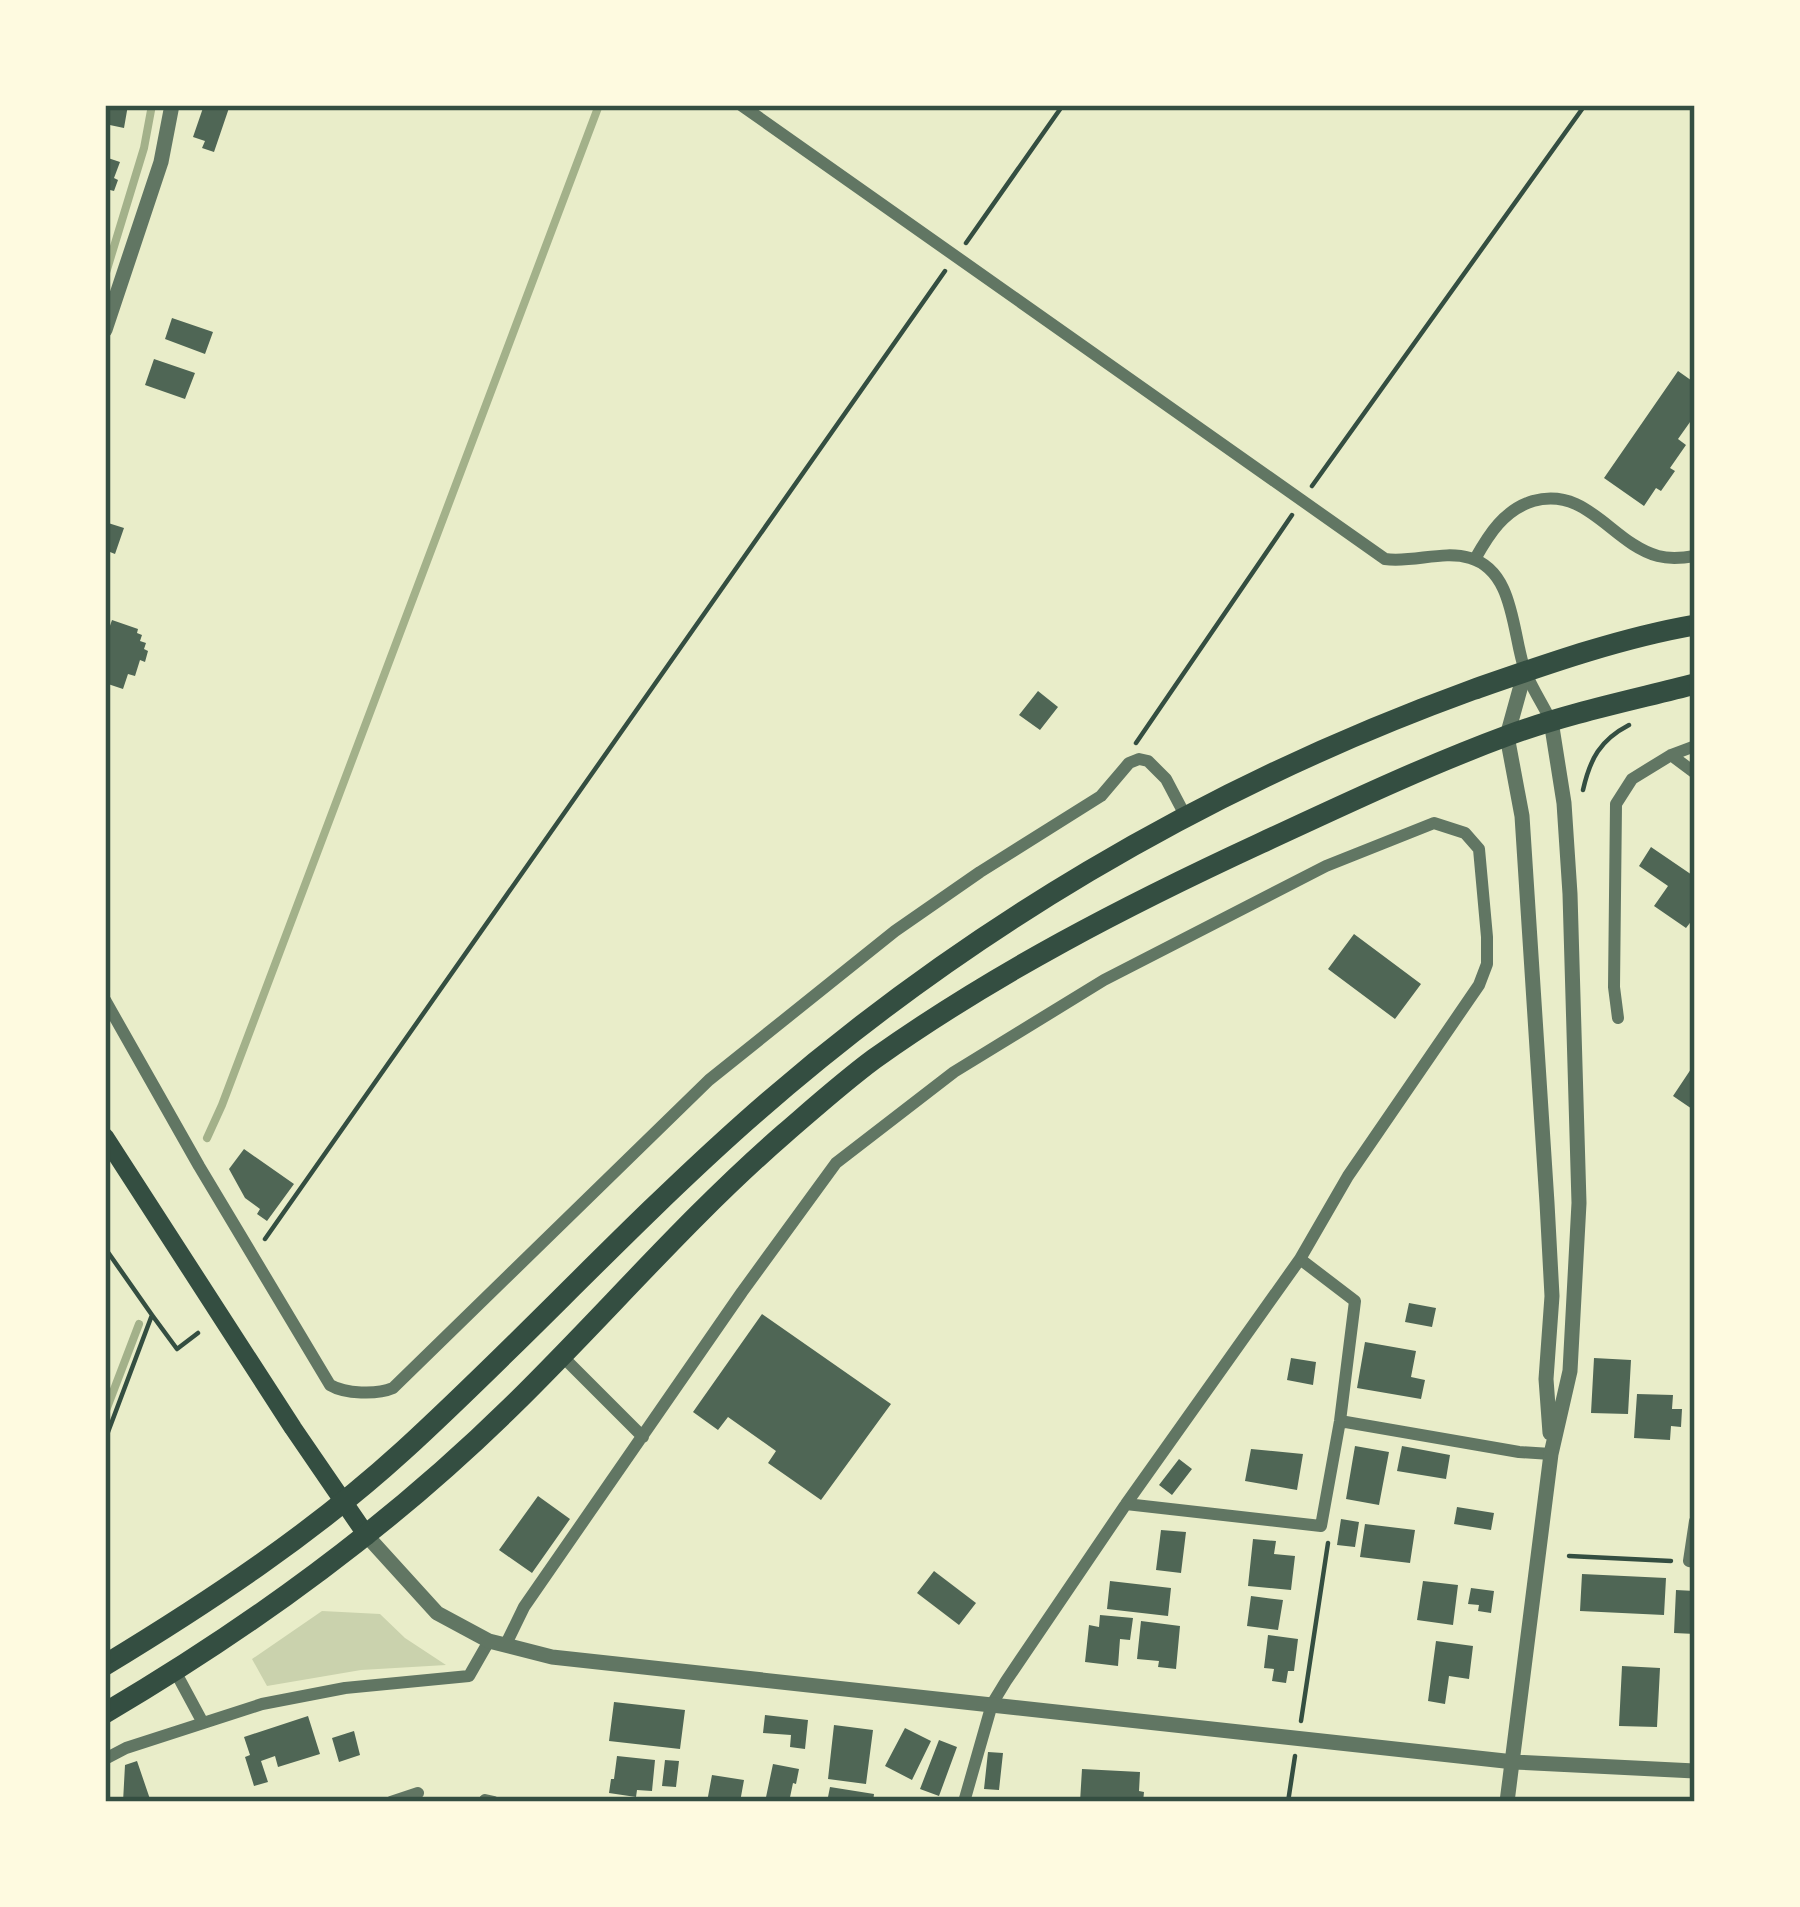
<svg xmlns="http://www.w3.org/2000/svg" width="1800" height="1907" viewBox="0 0 1800 1907" font-family="Cabin,sans-serif">
  <style>
    .green { fill: #cad2ad }
    .lines { fill: none; stroke-linecap: round; stroke-linejoin: round }
    .stream { stroke: #a3b18a; stroke-width: 8 }
    .building { fill: #4f6655 }
    .path { stroke: #344e41; stroke-width: 4.5 }
    .minor { stroke: #617663; stroke-width: 12 }
    .tertiary { stroke: #617663; stroke-width: 15 }
    .primary { stroke: #344e41; stroke-width: 18 }
    .trunk { stroke: #344e41; stroke-width: 21 }
    .neatline { fill: none; stroke: #344e41; stroke-width: 4.5 }
  </style>
  <rect width="100%" height="100%" fill="#e9edc9"/>
  <path class="green" d="M322 1611 380 1614 405 1638 446 1665 361 1670 267 1686 252 1659Z"/>
  <g class="lines">
    <path class="stream" d="M105 276 144 148 152 105
      M207 1138 222 1105 599 105
      M105 1413 139 1324"/>
  </g>
  <path class="building" d="M105 105H128L124 128 105 124Z
    M204 105H230L214 152 202 148 205 141 193 137Z
    M105 157 120 162 114 178 118 180 114 191 110 190 106 202Z
    M172 318 213 332 205 354 165 339Z
    M154 359 195 373 185 399 145 385Z
    M1678 371 1695 383V415L1678 439 1686 445 1670 468 1675 471 1661 491 1656 488 1644 506 1604 478Z
    M105 522 124 528 115 554 105 550Z
    M112 620 138 629 137 633 142 635 140 641 146 643 144 649 148 651 145 662 140 660 135 676 128 674 123 689 105 683V640Z
    M1038 691 1058 707 1040 730 1019 715Z
    M1651 847 1695 877V920L1693 919 1686 928 1654 906 1668 886 1639 866Z
    M1354 934 1421 984 1395 1019 1328 969Z
    M1695 1063V1111L1673 1096Z
    M244 1149 294 1184 267 1221 257 1214 260 1209 245 1198 229 1169Z
    M1409 1303 1436 1308 1432 1327 1405 1322Z
    M762 1314 891 1404 821 1500 768 1463 776 1451 728 1417 718 1430 693 1412Z
    M1365 1342 1416 1351 1411 1377 1425 1380 1421 1399 1357 1388Z
    M1291 1358 1316 1362 1313 1385 1287 1380Z
    M1594 1358 1631 1360 1628 1414 1591 1413Z
    M1637 1394 1673 1395 1672 1409H1682L1681 1427 1671 1426 1670 1440 1634 1438Z
    M1355 1446 1389 1452 1379 1505 1346 1499Z
    M1402 1446 1450 1455 1446 1479 1397 1471Z
    M1251 1449 1303 1454 1297 1490 1245 1481Z
    M1179 1459 1192 1469 1172 1495 1159 1485Z
    M538 1496 570 1519 532 1573 499 1550Z
    M1457 1507 1494 1513 1491 1530 1454 1524Z
    M1341 1519 1359 1522 1355 1547 1337 1545Z
    M1365 1524 1415 1530 1410 1563 1360 1557Z
    M1161 1530 1186 1532 1181 1573 1156 1570Z
    M1253 1539 1276 1541 1274 1554 1295 1556 1291 1590 1248 1586Z
    M934 1571 976 1603 959 1625 917 1593Z
    M1582 1574 1666 1578 1664 1615 1580 1611Z
    M1110 1581 1171 1588 1168 1616 1107 1609Z
    M1423 1581 1458 1585 1453 1625 1417 1620Z
    M1471 1588 1494 1591 1491 1613 1478 1611 1479 1605 1468 1604Z
    M1676 1590 1695 1591V1634L1674 1633Z
    M1251 1596 1283 1600 1278 1630 1247 1626Z
    M1100 1615 1133 1618 1130 1640 1120 1639 1118 1666 1085 1662 1089 1625 1099 1627Z
    M1141 1621 1180 1626 1176 1669 1158 1667 1159 1661 1137 1659Z
    M1268 1635 1298 1639 1294 1671H1288L1286 1683 1272 1681 1274 1669 1264 1668Z
    M1436 1641 1473 1646 1469 1679 1449 1676 1445 1704 1428 1701Z
    M1622 1666 1660 1668 1657 1727 1619 1726Z
    M614 1702 685 1710 680 1749 609 1741Z
    M765 1715 808 1720 805 1749 790 1747 791 1735 763 1733Z
    M308 1716 320 1754 278 1767 275 1756 261 1761 268 1782 254 1786 245 1757 250 1755 244 1737Z
    M834 1725 873 1730 866 1784 828 1779Z
    M905 1728 931 1741 912 1780 885 1766Z
    M354 1731 360 1755 339 1762 332 1738Z
    M939 1740 957 1747 939 1796 920 1789Z
    M988 1752 1003 1753 999 1790 984 1789Z
    M617 1756 655 1760 652 1791 637 1790 636 1797 609 1793 611 1779H614Z
    M665 1760 679 1761 676 1787 662 1786Z
    M137 1761 151 1802H123L125 1765Z
    M773 1764 799 1769 796 1784 793 1783 789 1802H765Z
    M1082 1769 1140 1772 1139 1791 1144 1792 1143 1802H1080Z
    M712 1775 744 1780 740 1802H707Z
    M830 1787 874 1794 873 1802H827Z"/>
  <g class="lines">
    <path class="path" d="M966 243 1063 105
      M1312 486 1585 105
      M1136 743 1292 515
      M1583 790C1590 759 1600 740 1629 725
      M265 1239 945 271
      M105 1248 152 1315 105 1440
      M152 1315 177 1349 198 1333
      M1569 1556 1671 1561
      M1301 1721 1328 1543
      M1288 1802 1295 1756"/>
    <path class="minor" d="M741 105 1385 559C1413 563 1443 550 1470 558 1515 571 1512 634 1525 671 1532 688 1543 705 1551 721
      M1475 559C1489 534 1504 510 1533 501 1588 486 1611 543 1658 556 1669 559 1683 558 1695 556
      M1671 755 1695 773
      M105 1000 199 1166 330 1385C345 1394 377 1395 393 1388L709 1080 895 931 980 872 1101 796 1129 763 1139 759 1148 761 1166 779 1186 817
      M1618 1018 1614 987 1616 804 1632 779 1671 755 1695 746
      M562 1356 643 1437
      M1340 1421 1519 1452 1551 1454
      M1126 1504 1321 1526 1340 1421 1355 1301 1300 1259
      M1695 1521 1689 1561 1695 1562
      M505 1646 524 1607 742 1292 836 1163 954 1072 1104 980 1326 866 1434 823 1465 833 1479 849 1487 937V964L1479 985 1348 1176 1300 1259 1126 1504 1006 1681 992 1704 964 1802
      M175 1671 203 1723
      M105 1759 126 1748 262 1704 345 1688 469 1676 489 1641
      M485 1800 494 1802
      M391 1802 418 1793"/>
    <path class="tertiary" d="M105 330 161 162 172 105
      M1525 671 1507 736 1522 816 1547 1203 1552 1296 1546 1379 1550 1433
      M367 1536 437 1613 489 1641 552 1657 1514 1762 1695 1771
      M1507 1802 1551 1454 1570 1371 1579 1203 1570 894 1564 803 1551 721"/>
    <path class="primary" d="M105 1137 293 1428 367 1536"/>
    <path class="trunk" d="M105 1665C209 1602 313 1533 403 1451 520 1344 627 1227 745 1122 958 933 1205 787 1472 690 1544 665 1620 638 1695 625
      M105 1713C253 1626 390 1526 512 1406 604 1316 688 1217 785 1133 814 1108 843 1082 874 1059 995 973 1127 905 1261 843 1343 805 1425 766 1509 735 1569 713 1633 700 1695 684"/>
  </g>
  <rect width="1800" height="1907" fill="none" stroke="#fefae0" stroke-width="216"/>
  <rect x="108" y="108" width="1584" height="1691" class="neatline"/>
</svg>
